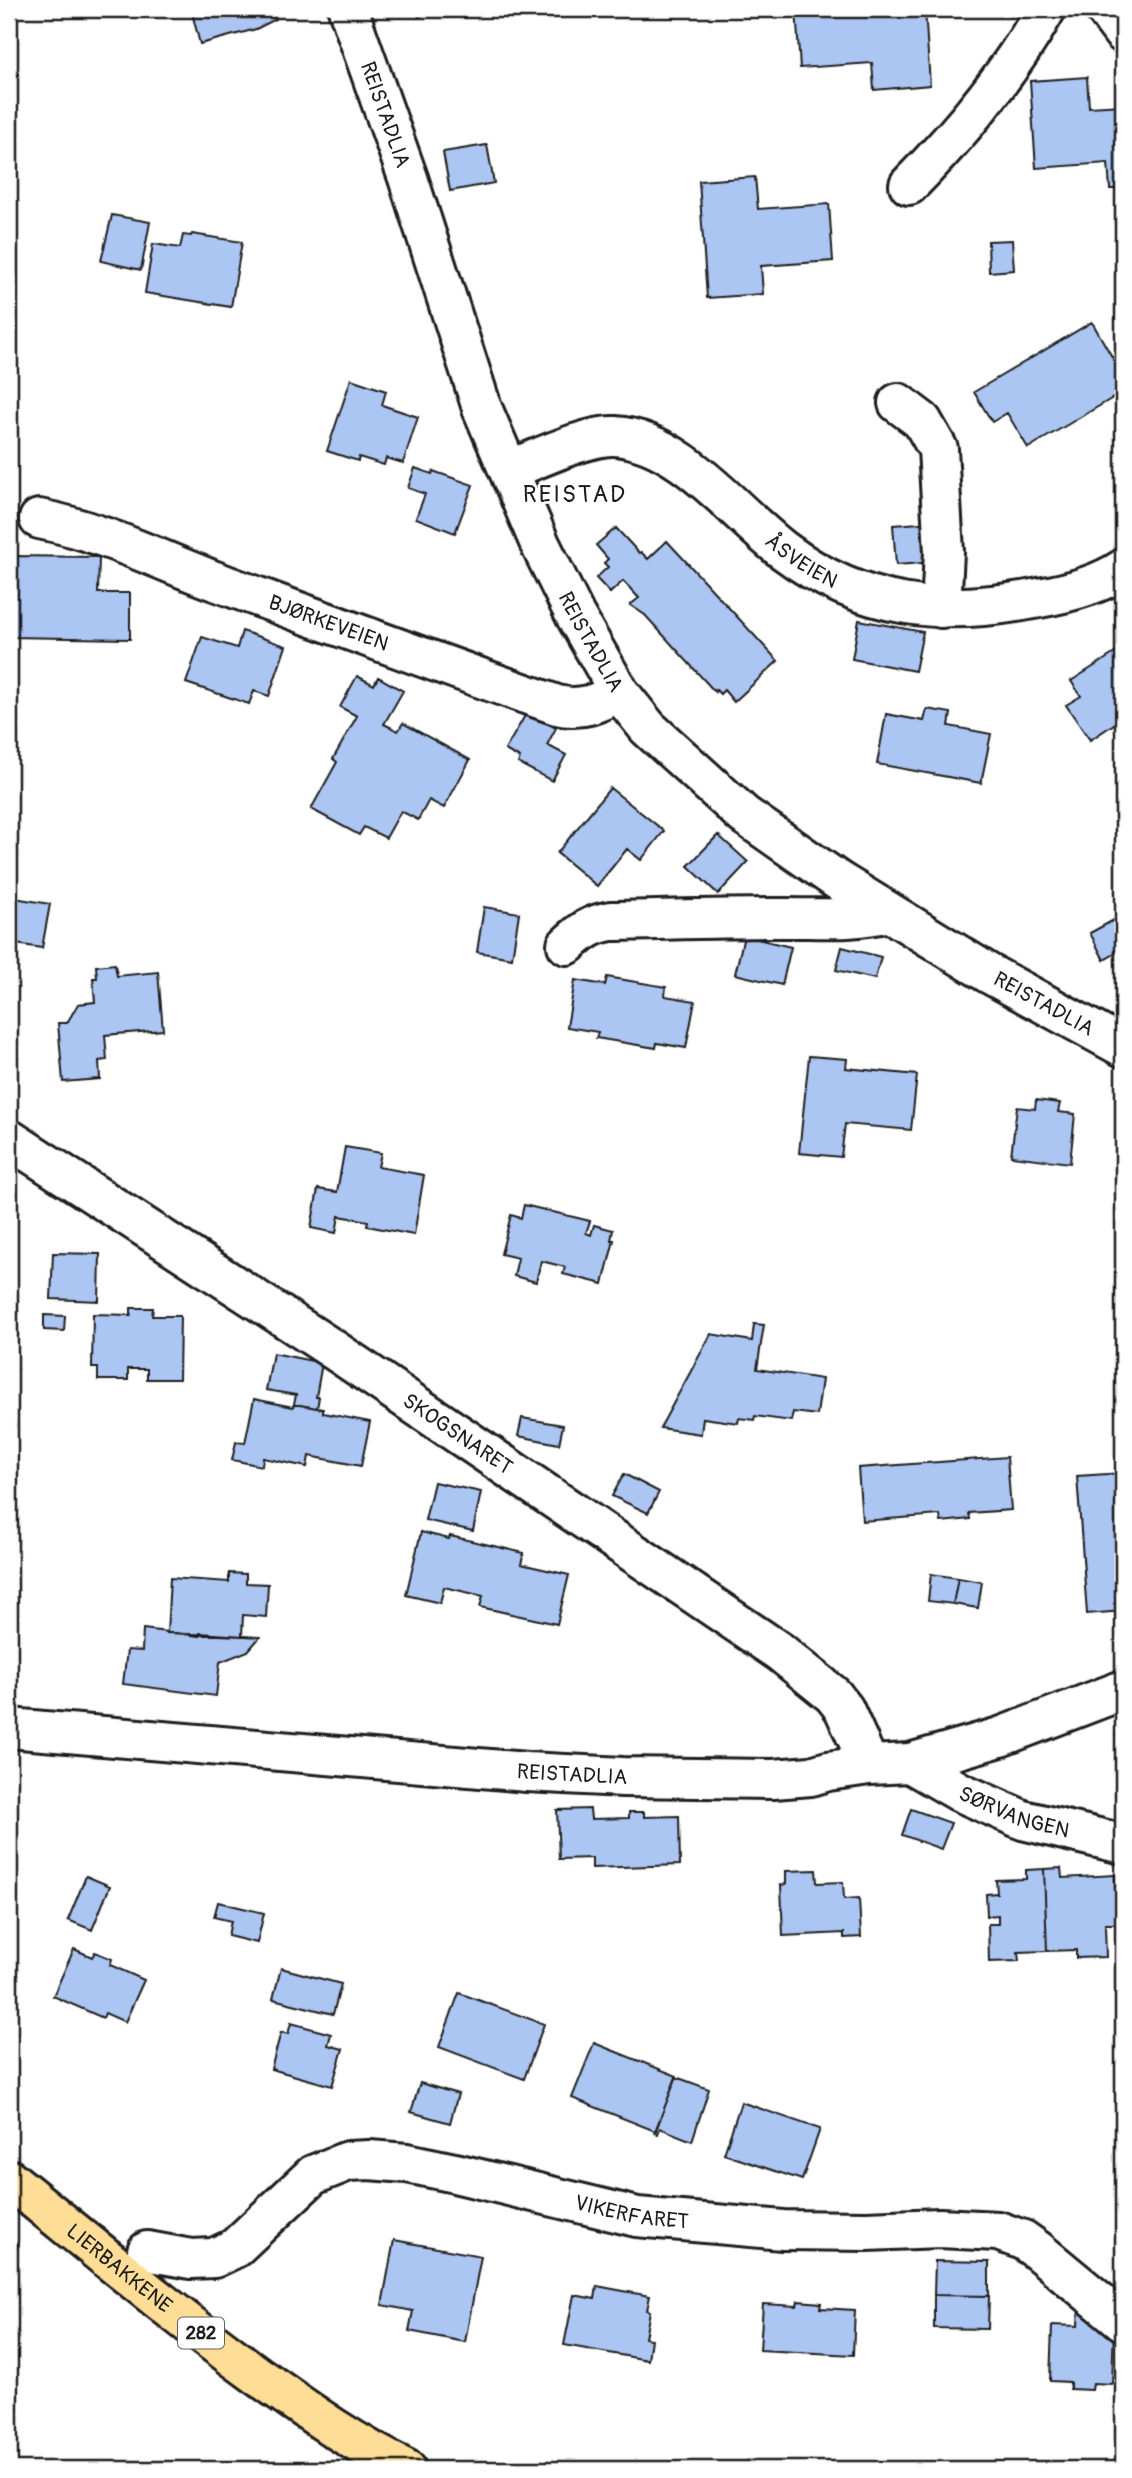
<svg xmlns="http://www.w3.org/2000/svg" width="1132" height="2478" viewBox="0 0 1132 2478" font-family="Pangolin,sans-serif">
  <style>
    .building { fill: #acc6f3; stroke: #1c1c1c; stroke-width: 2 }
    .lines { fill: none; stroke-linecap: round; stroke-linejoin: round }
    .minor-casing { stroke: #1c1c1c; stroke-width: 44 }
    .major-casing { stroke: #1c1c1c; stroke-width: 44 }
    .minor { stroke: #fff; stroke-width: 38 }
    .major { stroke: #fedd96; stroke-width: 38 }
    .labels { text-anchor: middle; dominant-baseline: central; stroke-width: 5; stroke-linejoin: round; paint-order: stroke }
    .shield { fill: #fff; stroke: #606060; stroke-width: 2 }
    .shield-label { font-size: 19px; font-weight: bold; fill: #1c1c1c }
    .street-label { font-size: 21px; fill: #1c1c1c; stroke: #fff }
    .quarter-label { font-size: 24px; letter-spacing: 2px; fill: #1c1c1c; stroke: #fff }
  </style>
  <rect width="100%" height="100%" fill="#fff"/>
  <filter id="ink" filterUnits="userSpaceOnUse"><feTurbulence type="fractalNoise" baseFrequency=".0143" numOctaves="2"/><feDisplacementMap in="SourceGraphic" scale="14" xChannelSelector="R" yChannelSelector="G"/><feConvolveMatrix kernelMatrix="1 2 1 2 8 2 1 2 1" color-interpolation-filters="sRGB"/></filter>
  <g filter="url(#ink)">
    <path class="building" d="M191 9H273L276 19 256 29 200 44Z
      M414 9H433L419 17Z
      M453 9H470L457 16Z
      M796 9H925L930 85 874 90 872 63 800 68Z
      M1087 77 1089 107 1123 105V189H1110L1108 163 1036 168 1030 81Z
      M487 145 494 183 450 191 443 152Z
      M755 177 758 209 829 204 833 261 761 266 763 294 707 298 699 181Z
      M112 215 150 222 141 270 101 261Z
      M192 234 242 242 231 307 145 293 153 244 180 248 183 235 191 236Z
      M1012 240 1014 270 989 272 988 241Z
      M1092 322 1123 376V392L1028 448 1007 413 992 422 974 392Z
      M9 330H11L16 372 9 373Z
      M351 379 386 391 382 405 418 417 403 463 386 458 384 465 359 457 358 461 327 451Z
      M415 468 432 474 433 471 473 485 455 533 416 518 425 494 408 488Z
      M934 522 937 562 896 565 893 525Z
      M616 528 639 553 641 552 648 559 667 541 778 661 734 702 724 690 720 694 716 690 715 692 645 615 630 605 639 598 623 581 610 593 596 578 608 567 604 563 608 559 596 545Z
      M9 556 99 557 98 593H130V639L9 637Z
      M859 620 923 632 915 671 852 659Z
      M242 631 286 646 269 696 254 691 249 704 186 683 202 637 237 648Z
      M1121 649 1123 652V718L1090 740 1066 705 1081 696 1071 681Z
      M357 676 374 685 378 677 403 691 384 724 398 731 403 723 470 760 444 808 429 800 418 820 401 811 386 838 364 827 359 835 311 809 337 762 333 759 357 716 340 707Z
      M927 709 951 713 949 726 991 734 981 783 877 764 886 714 924 721Z
      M527 712 556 728 547 745 566 755 552 781 518 763 520 758 505 750Z
      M610 788 664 831 641 860 627 849 597 886 557 853Z
      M718 835 748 862 718 894 688 866Z
      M9 897 50 904 42 948 9 943Z
      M484 907 519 913 512 958 477 952Z
      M1123 915V949L1104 960 1090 933Z
      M744 936 791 947 782 985 735 974Z
      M842 947 881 957 875 979 836 970Z
      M115 964 117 976 158 972 163 1030 105 1035 107 1060 99 1061 100 1079 63 1082 58 1023H67L78 1004 95 1002 93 978H97L96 966Z
      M607 977 666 987 665 996 695 1001 686 1048 657 1043 656 1048 596 1038 598 1032 567 1027 575 980 605 985Z
      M809 1056 847 1059 846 1068 917 1075 911 1130 845 1124 841 1157 799 1153Z
      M1036 1100 1060 1103 1058 1112 1075 1114 1070 1163 1011 1156 1017 1107 1035 1109Z
      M345 1147 381 1153 378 1167 424 1175 414 1235 367 1226 368 1221 339 1216 336 1233 311 1228 318 1189 337 1192Z
      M524 1205 590 1221 586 1233 591 1235 594 1225 613 1230 611 1240H614L603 1284 563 1274 565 1267 541 1261 536 1282 514 1276 518 1258 501 1254 511 1215 521 1218Z
      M53 1253 100 1254 99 1301 51 1299Z
      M131 1308H153L152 1316H180L179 1379H147V1369H128V1380H98V1368H92L93 1314 131 1315Z
      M44 1315 65 1316 64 1331 44 1330Z
      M754 1324 764 1325 757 1369 822 1379 817 1415 793 1412 791 1421 755 1416 754 1420 739 1418 738 1423 703 1418 701 1434 660 1428 711 1334 752 1341Z
      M273 1353 322 1363 316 1397H319L317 1408 294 1404 296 1395 266 1390Z
      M254 1399 293 1407 294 1404 317 1408 323 1409V1413L370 1422 361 1466 309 1456 307 1467 263 1458 262 1466 232 1460 236 1442 245 1443Z
      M522 1418 563 1425 559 1444 518 1436Z
      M1007 1457 1011 1510 969 1513 970 1519 941 1522 940 1515 862 1521 858 1468Z
      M1123 1473V1611L1087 1614 1077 1476Z
      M624 1474 659 1492 648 1513 612 1496Z
      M434 1482 481 1492 473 1531 425 1520Z
      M421 1532 449 1539 450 1536 524 1553 521 1564 569 1575 557 1624 480 1607 483 1596 444 1587 440 1603 406 1595Z
      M229 1573 246 1574V1583L268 1584 266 1617 243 1615 242 1636 167 1633 170 1578 229 1582Z
      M931 1574 958 1578 953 1604 928 1601Z
      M958 1578 982 1582 978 1608 953 1604Z
      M143 1629 200 1636V1633L260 1637 248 1651 220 1662 216 1696 123 1684 127 1650 142 1651Z
      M1123 1732V1766L1116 1734Z
      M590 1809 591 1819 629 1818V1812H644V1817L679 1816 680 1865 592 1868V1858L559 1859 557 1810Z
      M911 1809 951 1823 941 1849 902 1835Z
      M1061 1868 1062 1878 1115 1875 1117 1924H1105L1106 1957 1076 1958V1950L1047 1951 1044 1869Z
      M1044 1869 1047 1951 1018 1952 1019 1961 989 1962 988 1924H998V1915L987 1916 986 1894 997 1893 996 1880 1026 1879V1870Z
      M816 1870 817 1883 843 1882 844 1899 859 1898 861 1937 844 1938V1933L783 1936 781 1885 786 1884V1871Z
      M86 1876 110 1886 92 1930 68 1920Z
      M218 1902 264 1913 257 1943 228 1936 231 1921 214 1917Z
      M74 1949 92 1957 95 1952 112 1959 110 1965 144 1980 125 2022 105 2013 103 2018 53 1996Z
      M281 1968 341 1984 333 2014 273 1999Z
      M459 1993 544 2024 524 2079 439 2047Z
      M291 2023 331 2034 328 2045 343 2049 332 2086 271 2069 281 2032 288 2034Z
      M594 2043 677 2076 655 2131 572 2098Z
      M676 2077 709 2089 692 2141 660 2128 658 2134 655 2133Z
      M420 2083 458 2094 450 2123 411 2112Z
      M741 2102 820 2129 802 2180 724 2154Z
      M9 2237 19 2245 9 2258Z
      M394 2240 481 2256 465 2342 409 2331 413 2311 382 2305Z
      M935 2261 989 2262V2296L934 2295Z
      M597 2286 650 2296 647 2310 650 2311 645 2338 651 2339 648 2360 564 2345 574 2295 595 2299Z
      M934 2295 989 2296 988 2329 934 2328Z
      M798 2301 821 2303 820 2308 855 2310 853 2355 760 2350 763 2304 797 2306Z
      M1079 2304 1098 2305V2327H1114L1112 2384 1093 2383 1092 2390 1070 2389V2382L1050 2381 1052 2325 1078 2326Z"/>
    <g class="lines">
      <defs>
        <g id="minor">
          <path id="s1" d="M348 9 408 178 482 408 540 544 575 615 619 692 648 728 744 815 840 882 988 973 1123 1047"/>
          <path d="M1105 9 1123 33"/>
          <path d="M909 185C961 132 1010 73 1046 9"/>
          <path d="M898 403 922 421 938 449 944 552 941 608"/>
          <path id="s2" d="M509 470C535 460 589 434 615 436 682 441 732 511 783 550 863 610 943 617 1039 598 1068 593 1099 585 1123 569"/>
          <path id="s3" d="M39 519C101 531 157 559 215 581 329 623 442 665 557 705 581 711 598 703 619 692"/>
          <path d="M567 945C581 932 591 924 611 921 666 920 720 918 775 918 813 917 850 922 888 912"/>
          <path id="s4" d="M9 1139 334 1350 780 1652 833 1695 844 1709 869 1765"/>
          <path id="s5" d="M9 1728 527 1772 623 1777 773 1779 811 1776 828 1771 869 1765 910 1763 1000 1737 1123 1690"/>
          <path id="s6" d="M910 1763 960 1792 1023 1820 1123 1844"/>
          <path id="s7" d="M147 2251 191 2259 214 2258 235 2248 313 2175 348 2161 369 2160 407 2163 455 2173 637 2217 783 2230 867 2231 940 2228 998 2231 1023 2240 1037 2250 1123 2321"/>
        </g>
        <g id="major">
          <path id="s8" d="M9 2179C91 2245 172 2313 257 2375 305 2409 352 2443 406 2469"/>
        </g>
      </defs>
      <use href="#minor" class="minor-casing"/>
      <use href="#major" class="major-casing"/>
      <use href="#minor" class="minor"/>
      <use href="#major" class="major"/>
    </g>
  </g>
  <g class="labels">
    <rect class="shield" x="178" y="2317.5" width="46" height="31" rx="5"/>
    <g class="shield-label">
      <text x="201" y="2333">282</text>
    </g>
    <g class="street-label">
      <text stroke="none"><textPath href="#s1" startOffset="112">REISTADLIA</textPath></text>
      <text stroke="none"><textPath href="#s2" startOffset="340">ÅSVEIEN</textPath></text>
      <text stroke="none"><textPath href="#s3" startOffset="308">BJØRKEVEIEN</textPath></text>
      <text stroke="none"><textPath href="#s1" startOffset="679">REISTADLIA</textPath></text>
      <text stroke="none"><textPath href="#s1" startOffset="1267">REISTADLIA</textPath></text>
      <text stroke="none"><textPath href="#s4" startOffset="537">SKOGSNARET</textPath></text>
      <text stroke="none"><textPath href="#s5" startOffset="565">REISTADLIA</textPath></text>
      <text stroke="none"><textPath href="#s6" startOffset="116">SØRVANGEN</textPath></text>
      <text stroke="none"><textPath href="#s7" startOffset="525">VIKERFARET</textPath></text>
      <text stroke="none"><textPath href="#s8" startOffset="142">LIERBAKKENE</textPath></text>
    </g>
    <g class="quarter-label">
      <text x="575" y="494">REISTAD</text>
    </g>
  </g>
  <rect width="1132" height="2478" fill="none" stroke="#fff" stroke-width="35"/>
  <rect x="18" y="18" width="1097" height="2443" fill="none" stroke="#1c1c1c" stroke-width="2.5" filter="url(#ink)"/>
</svg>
